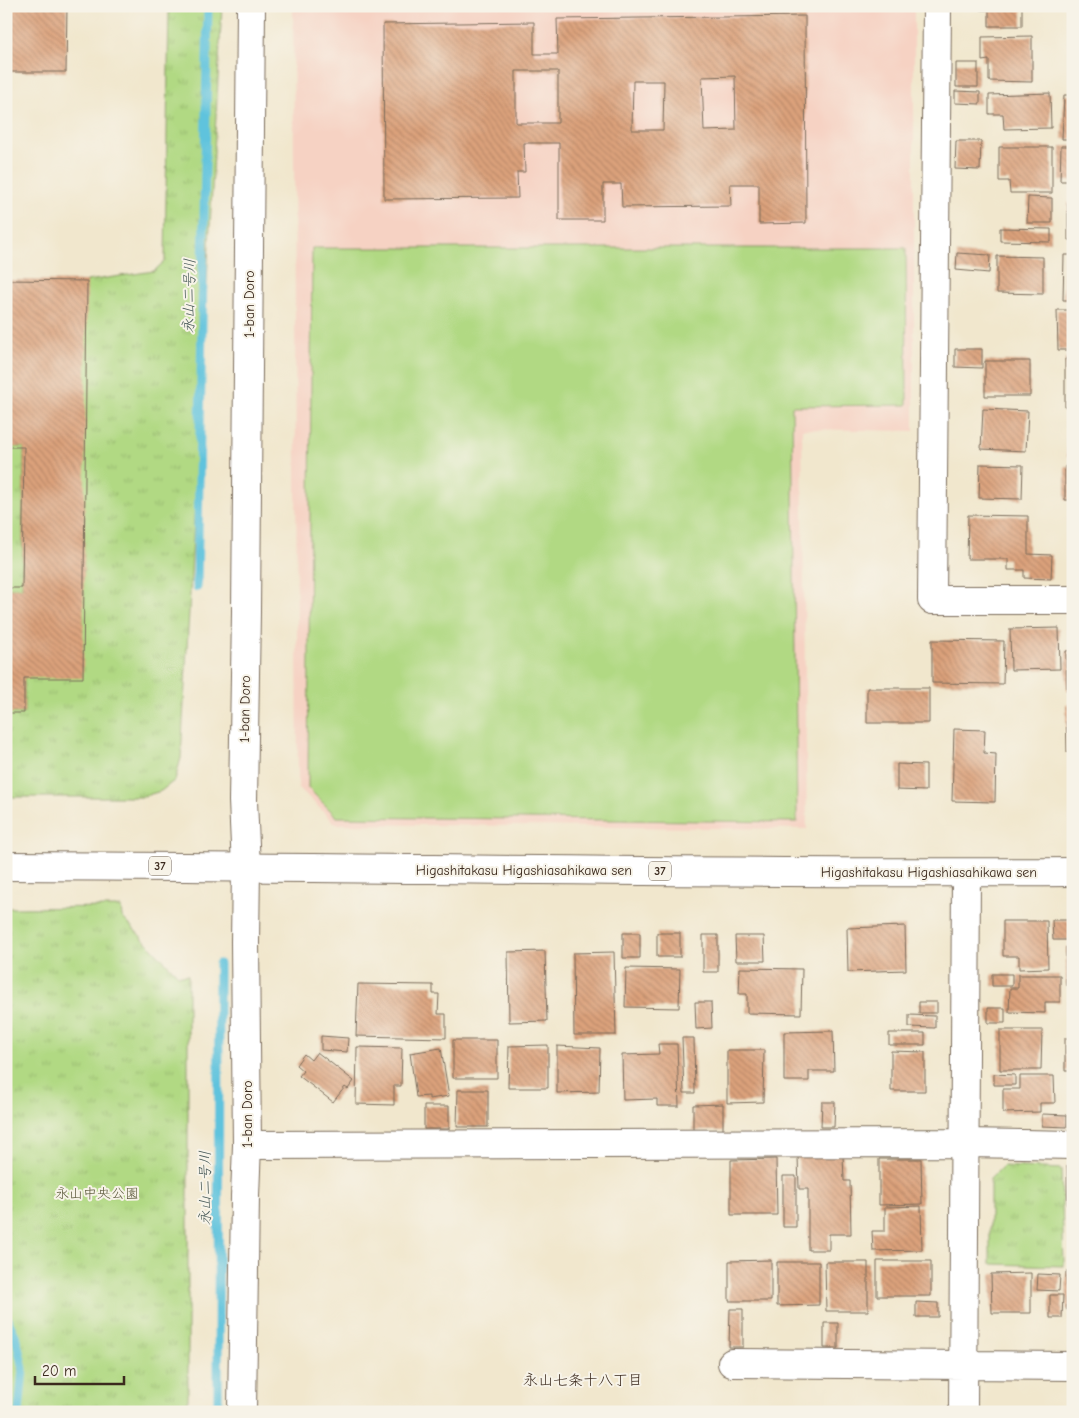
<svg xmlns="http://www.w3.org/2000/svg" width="1079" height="1418" viewBox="0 0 1079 1418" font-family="'Comic Neue','Klee One',sans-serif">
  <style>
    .built { fill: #f6d2c3 }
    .grass { fill: url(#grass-tufts); stroke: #768250 }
    .pitch { fill: #b1d983; stroke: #768250 }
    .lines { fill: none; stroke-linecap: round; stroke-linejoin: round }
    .stream { stroke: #5fc3dd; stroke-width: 9 }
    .building { fill: url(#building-back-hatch); fill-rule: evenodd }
    .minor-casing { stroke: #7b6c5b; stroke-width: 30 }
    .major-casing { stroke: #7b6c5b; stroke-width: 30 }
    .minor { stroke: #fff; stroke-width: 28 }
    .major { stroke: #fff; stroke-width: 28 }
    .labels { text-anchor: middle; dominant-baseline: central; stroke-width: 4; stroke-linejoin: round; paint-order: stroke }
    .shield { fill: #f7f3e8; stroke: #73665b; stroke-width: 1 }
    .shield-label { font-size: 12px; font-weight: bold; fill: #3b2a1e }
    .street-label { font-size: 14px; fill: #3b2a1e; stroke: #f7f3e8 }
    .park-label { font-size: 14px; fill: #585637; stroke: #f7f3e8 }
    .water-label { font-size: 15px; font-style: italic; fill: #465857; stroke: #f7f3e8 }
    .neighbourhood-label { font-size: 15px; fill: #3b2a1e; stroke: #f7f3e8 }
  </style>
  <defs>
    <pattern id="grass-tufts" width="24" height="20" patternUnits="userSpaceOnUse" patternTransform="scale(1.25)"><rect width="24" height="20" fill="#b1d983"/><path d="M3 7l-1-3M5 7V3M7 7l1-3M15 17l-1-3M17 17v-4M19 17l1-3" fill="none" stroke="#99ba71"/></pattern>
    <pattern id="building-back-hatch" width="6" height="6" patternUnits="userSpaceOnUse" patternTransform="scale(1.25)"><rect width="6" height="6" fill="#dca27c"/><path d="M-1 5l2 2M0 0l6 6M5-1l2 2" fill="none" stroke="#b48465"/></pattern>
  </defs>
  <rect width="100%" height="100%" fill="#f7f3e8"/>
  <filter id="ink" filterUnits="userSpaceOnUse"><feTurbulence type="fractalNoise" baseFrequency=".02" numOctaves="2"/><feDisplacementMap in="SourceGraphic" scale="10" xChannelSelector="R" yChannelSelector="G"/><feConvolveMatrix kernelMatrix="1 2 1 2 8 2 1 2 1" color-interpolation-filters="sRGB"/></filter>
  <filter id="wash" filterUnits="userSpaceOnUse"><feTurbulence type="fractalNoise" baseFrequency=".0096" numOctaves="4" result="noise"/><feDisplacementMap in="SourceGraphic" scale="20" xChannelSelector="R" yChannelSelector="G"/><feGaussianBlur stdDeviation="1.12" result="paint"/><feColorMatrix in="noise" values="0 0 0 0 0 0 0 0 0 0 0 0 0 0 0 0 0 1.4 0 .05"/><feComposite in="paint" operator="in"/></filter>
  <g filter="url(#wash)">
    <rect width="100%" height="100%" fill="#f1e7cd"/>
    <path class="built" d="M293 6H914V431L802 429 807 829 336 824 298 787Z"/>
    <path class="grass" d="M169 6H222L181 758 175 780 161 791 141 797H6V713H24V678L87 281 154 271 165 261Z
      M6 447H24L22 588H6Z
      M121 907 122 917 178 975H188V1412H6V908Z
      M1003 1166 1061 1169 1064 1266 990 1264V1179Z"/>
    <path class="pitch" d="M312 248H906L907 405 792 406 797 822 337 817 308 788Z"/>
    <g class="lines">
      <path class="stream" d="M197 587 208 6
        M6 1317 16 1337 23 1369 19 1412
        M218 1412 219 964"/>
    </g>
    <g id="blocks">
      <path class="building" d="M6 6H67L66 72H6Z
        M980 6H1022V26H989V10H980Z
        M805 16 806 223 759 224V184H730L731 206 622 207 621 184H603V220H559V143H524L525 172H517L518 198 384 199 383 24 534 22V54H558L557 19ZM516 71H558V123H516ZM735 76 736 130 704 131 702 77ZM633 81H664L663 130H632Z
        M1032 36V82L989 81V60L982 61V37Z
        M956 63H978V87H956Z
        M955 91 980 92V104L955 103Z
        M1050 93 1051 128 1004 129 1003 114H989V95Z
        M1064 95H1073V139H1062Z
        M956 141H981L980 170 955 169Z
        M1061 146H1073V181H1060Z
        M999 147H1052V193H1010L1009 181H999Z
        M1028 197 1052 198V223H1027Z
        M1068 203H1073V240H1068Z
        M1000 228 1051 229V242L1000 241Z
        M957 253 990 255 989 273 956 270Z
        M1064 255H1073V300H1063Z
        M997 256 1043 257V294L997 293Z
        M6 280 87 281 83 678H24V713H6V588H22L24 447H6Z
        M1057 310H1073V350H1058Z
        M955 349H982V368L955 367Z
        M1065 359H1073V407H1065Z
        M985 361H1030V396H985Z
        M983 409 1028 411 1026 451 981 449Z
        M1067 413H1073V457H1067Z
        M980 464 1023 465 1022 499 979 498Z
        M1065 466H1073V500H1065Z
        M968 515 1028 516V554L1052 555 1051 579 1024 578V570H1008V559H967Z
        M1059 628 1060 669 1011 670 1010 629Z
        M932 640 1004 641 1003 684 932 683Z
        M1073 650V691H1067L1066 651Z
        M867 688H929V723H867Z
        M1066 704H1073V752H1067Z
        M954 729 985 730 984 753 996 754 995 802 952 801Z
        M897 764 926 765V791L897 790Z
        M1052 920H1073V940H1053Z
        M1003 921H1047L1048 968 1019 969V956H1003Z
        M905 926 906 970 848 972 847 928Z
        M623 933H640V958H623Z
        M657 933H680V957H657Z
        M703 935H718V972H703Z
        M735 936H764L765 961H736Z
        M1066 947H1073V985H1066Z
        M545 951 547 1021 509 1022 508 952Z
        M614 952 616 1035H574L573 953Z
        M626 968 680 969 679 1008 625 1007Z
        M740 968 802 969 801 1014 747 1013V994H739Z
        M992 974H1012V986H992Z
        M1018 975H1060V1002H1045V1013L1009 1012 1010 988H1018Z
        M358 984 433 985V994H439L438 1014H446V1038L356 1036Z
        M695 1002H711L712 1028 696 1029Z
        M919 1002H937V1013H919Z
        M988 1008H1005V1023H988Z
        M909 1015 935 1016V1028L909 1027Z
        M1000 1030H1042L1041 1070H1000Z
        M833 1031 834 1071H809V1081H784V1032Z
        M889 1033H925V1045H889Z
        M321 1036 348 1038 347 1052 321 1050Z
        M682 1038H694L695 1093H684Z
        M1065 1038H1073V1071H1065Z
        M453 1040H497V1078H453Z
        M658 1044H677L679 1106H657V1099L623 1100 622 1055 659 1054Z
        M548 1045V1088H508L509 1046Z
        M557 1046 600 1048 599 1092 557 1093Z
        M357 1047 402 1048 401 1086H394V1105L356 1104Z
        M441 1048 449 1096 429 1099V1096L416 1097 410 1053Z
        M727 1050H764L763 1102 727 1103Z
        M891 1051 925 1052V1091H891Z
        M317 1052 354 1081 348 1089 345 1087 333 1102 299 1076 303 1071 296 1065 304 1054 311 1060Z
        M994 1074 1015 1075V1085H994Z
        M1020 1076H1054L1055 1103H1040V1112L1003 1113V1089H1020Z
        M458 1090H488V1127H457Z
        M822 1102H835L834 1127H821Z
        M723 1104V1131H693V1105Z
        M424 1106H449V1129H424Z
        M1042 1114 1067 1115V1127L1042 1126Z
        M843 1155 844 1181H850L851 1234H829V1250H808V1189H799L798 1156Z
        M776 1159 777 1215H731V1160Z
        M879 1159H921L922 1204 879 1205Z
        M1067 1166H1073V1223H1068Z
        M783 1176H796V1227H783Z
        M921 1206 922 1250 873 1251 872 1231H885V1207Z
        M771 1260V1301H729V1261Z
        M877 1261H931V1296H877Z
        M777 1262H819V1305L777 1306Z
        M825 1262H868V1311H826Z
        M1066 1272H1073V1310H1067Z
        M1031 1273V1313H992L991 1274Z
        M1038 1274 1060 1275 1059 1291 1037 1290Z
        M1050 1295H1063L1062 1318H1050Z
        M916 1302 938 1303V1317H916Z
        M730 1309H743V1347H729Z
        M824 1323H838V1348H824Z"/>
    </g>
  </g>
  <g filter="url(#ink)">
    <use href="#blocks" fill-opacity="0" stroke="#7b6c5b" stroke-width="1"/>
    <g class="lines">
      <defs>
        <path id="minor" d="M937 6 932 600H1073
          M247 1145 965 1143 1073 1145
          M732 1363 1073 1366
          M242 1412 245 1196 247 1145 245 942 246 867 243 801 246 612 251 6
          M963 1412 966 873"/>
        <path id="major" d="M6 866C362 867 717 874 1073 872"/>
      </defs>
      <use href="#minor" class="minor-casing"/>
      <use href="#major" class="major-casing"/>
      <use href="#minor" class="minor"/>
      <use href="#major" class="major"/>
    </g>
  </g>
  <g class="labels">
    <g class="shield">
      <rect x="149" y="856.5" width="22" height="19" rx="4"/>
      <rect x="649" y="861.5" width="22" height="19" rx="4"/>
    </g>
    <g class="shield-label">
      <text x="160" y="866">37</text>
      <text x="660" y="871">37</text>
    </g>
    <g class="street-label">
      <text transform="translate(249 304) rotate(-90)">1-ban Doro</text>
      <text transform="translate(245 709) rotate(-89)">1-ban Doro</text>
      <text x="524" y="870">Higashitakasu Higashiasahikawa sen</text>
      <text x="929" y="872">Higashitakasu Higashiasahikawa sen</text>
      <text transform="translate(247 1114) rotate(-90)">1-ban Doro</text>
    </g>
    <g class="park-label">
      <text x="97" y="1193">永山中央公園</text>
    </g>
    <g class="water-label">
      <text transform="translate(189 296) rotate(-89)">永山二号川</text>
      <text transform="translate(205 1188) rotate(-90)">永山二号川</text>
    </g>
    <g class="neighbourhood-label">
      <text x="583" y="1380">永山七条十八丁目</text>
    </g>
  </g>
  <rect width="1079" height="1418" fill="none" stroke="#f7f3e8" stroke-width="25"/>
  <path d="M35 1376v8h89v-8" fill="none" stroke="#3b2a1e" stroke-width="2.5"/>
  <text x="42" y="1376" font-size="15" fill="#3b2a1e" stroke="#f7f3e8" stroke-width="4" paint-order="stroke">20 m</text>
</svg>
